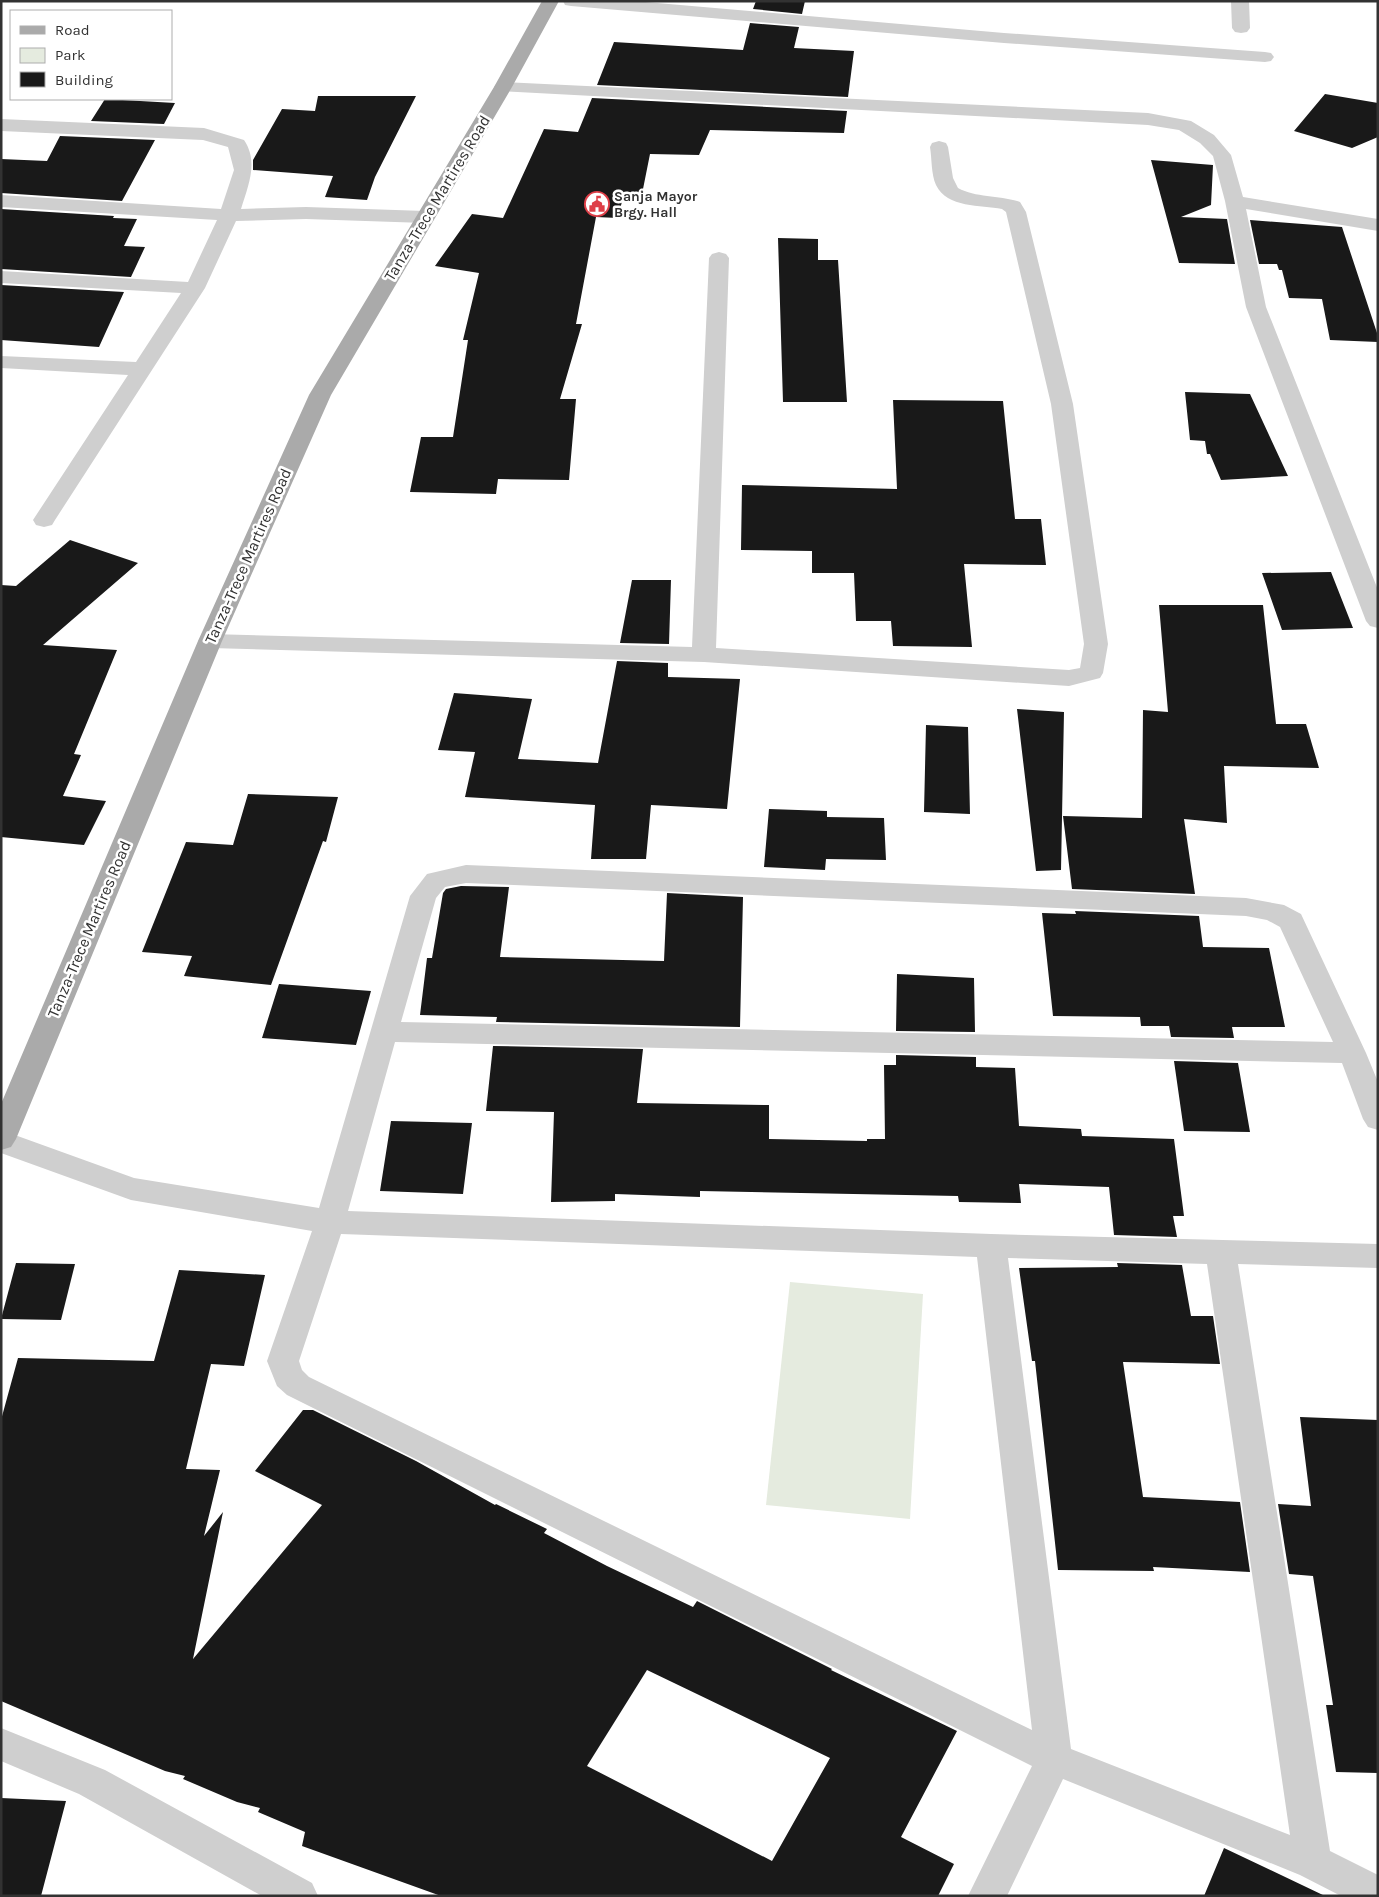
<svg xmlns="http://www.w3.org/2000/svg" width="1379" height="1897" viewBox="0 0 1379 1897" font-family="Karla,sans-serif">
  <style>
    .green { fill: #e5ebdf }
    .building { fill: #191919; fill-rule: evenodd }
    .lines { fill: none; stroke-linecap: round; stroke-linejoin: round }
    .minor { fill: #cfcfcf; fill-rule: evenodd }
    .major { fill: #aaa; fill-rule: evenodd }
    .labels { text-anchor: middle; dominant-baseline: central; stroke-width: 5; stroke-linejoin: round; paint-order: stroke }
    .far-poi-label { font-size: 14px; font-weight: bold; fill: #323232; stroke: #fff; text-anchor: start }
    .street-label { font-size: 16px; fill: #323232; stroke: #fff }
  </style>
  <rect width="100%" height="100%" fill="#fff"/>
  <path class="green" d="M790 1282 923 1294 910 1519 766 1505Z"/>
  <path class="building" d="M756 1H805L802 14 753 9Z
    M750 23 799 27 794 48 854 51 848 97 597 85 614 42 743 50Z
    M1325 94 1378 103V137L1352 148 1294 131Z
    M318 96H416L375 177 367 200 325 197 333 176 253 170V160L282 109 315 111Z
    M592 98 847 111 844 133 710 130 699 155 650 154 642 194 624 193 618 218 596 217 576 324H582L560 399H576L569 480 498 479 496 494 410 492 421 437H453L468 340H463L479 273 435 266 472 214 503 218 544 129 578 132Z
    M105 99 175 103 164 124 91 121Z
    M60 136 155 140 122 201 1 193V159L47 161Z
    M1151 160 1213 165 1211 205 1181 217 1227 219 1235 264 1179 263Z
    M1 209 114 216 113 218 137 219 124 246 145 247 131 277 1 269Z
    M1250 220 1342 227 1378 336V342L1330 340 1322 299 1289 298 1282 270H1279L1277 264H1259Z
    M778 238 818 239V260H838L847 402H783Z
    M1 285 124 292 99 347 1 340Z
    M1185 392 1250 394 1288 476 1221 480 1210 454H1207L1205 441 1190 440Z
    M893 400 1003 401 1015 519H1041L1046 565 964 564 972 647 893 646 891 621H856L854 573H812V551L741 550 742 485 897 489Z
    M70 540 138 563 43 645 117 650 74 754 81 755 63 796 106 801 84 845 1 837V585L16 586Z
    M1331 572 1353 628 1282 630 1262 573Z
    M632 580H671L669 644 620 643Z
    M1159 605H1263L1276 724H1306L1319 768 1224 766 1227 823 1184 819 1195 894 1072 889 1063 816 1142 818 1143 710 1168 712Z
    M617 661 668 663V677L740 679 727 809 651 805 646 859H591L595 805 465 797 475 752 438 750 454 693 532 699 518 759 598 763Z
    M1017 709 1064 712 1061 870 1036 871Z
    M926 725 968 727 970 814 924 812Z
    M248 794 338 797 326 842 323 841 271 985 184 976 192 956 142 952 186 842 233 845Z
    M769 809 827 811V817L884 818 886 860 826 859 825 870 764 867Z
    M461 886 509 887 500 957 664 961 667 893 743 897 740 1027 496 1022 497 1017 420 1015 427 958H432L443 893 446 889Z
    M1075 911 1199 916 1203 947 1269 948 1285 1027H1232L1234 1038 1171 1037 1169 1026H1141L1140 1017 1053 1016 1042 913 1076 914Z
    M897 974 974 978 975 1032 896 1031Z
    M279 984 371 991 356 1045 262 1038Z
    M493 1046 643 1049 637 1103 769 1105V1139L867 1141V1139H885L884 1065H896V1055L976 1057V1067L1015 1068 1019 1126 1081 1129 1082 1136 1174 1139 1184 1216H1173L1177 1237 1114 1235 1109 1187 1019 1184 1021 1203 959 1202 958 1196 700 1191V1197L615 1194V1201L551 1202 554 1112 486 1111Z
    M1174 1061 1238 1063 1250 1132 1184 1131Z
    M391 1121 472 1123 463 1194 380 1191Z
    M16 1263 75 1264 61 1320 1 1319Z
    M1117 1263 1182 1265 1191 1316H1213L1220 1364 1123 1362 1143 1497 1240 1502 1250 1572 1153 1567 1154 1571 1058 1570 1035 1361H1032L1019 1268 1118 1267Z
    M179 1270 265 1275 244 1366 211 1364 186 1469 220 1470 204 1536 223 1512 193 1659 322 1505 255 1471 303 1410H313L416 1461 495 1505 496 1504 547 1529 544 1533 607 1566 693 1607 697 1601 832 1669 831 1670 957 1731 901 1837 954 1864 938 1896H441L302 1846 305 1832 258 1812 260 1808 237 1802 183 1779 185 1776 165 1771 1 1701V1420L18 1358 154 1361ZM647 1670 830 1758 772 1861 587 1766Z
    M1300 1417 1378 1420V1773L1336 1772 1326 1705H1333L1313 1576 1289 1574 1278 1504 1311 1506Z
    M1 1798 66 1801 41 1896H1Z
    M1224 1848 1325 1896H1204Z"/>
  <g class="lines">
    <path class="minor" d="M563 1H634L1004 33 1265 52 1271 53 1274 57 1271 61 1265 62 1004 43 571 6 565 5Z
      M1231 1H1249L1250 28 1247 32 1241 33 1235 32 1232 28Z
      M503 82 1148 113 1191 121 1214 135 1231 155 1243 197 1378 219V231L1246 209 1266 307 1378 590V628L1370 626 1366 621 1246 307 1225 201 1213 156 1200 143 1179 130 1148 125 497 91 494 87 497 83Z
      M1 119 204 128 244 140C259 162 248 186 241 209L306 207 425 211 432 213 435 217 432 221 425 223 306 219 236 221 205 288 55 520 52 525 44 527 36 525 33 520 128 375 1 368V356L136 362 181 293 1 283V271L188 282 217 220 1 207V195L221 209 234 170 228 147 203 140 1 131Z
      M939 141 946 143 948 147 953 178 958 188C976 198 1000 195 1020 202L1026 212 1073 404 1108 644 1103 673 1100 678 1069 686 704 662 210 648 201 646 198 641 201 636 210 634 692 647 709 258 712 254 719 252 726 254 729 258 716 648 1069 670 1080 668 1084 644 1051 404 1006 212 1002 209C981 205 947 208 936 185 931 174 932 159 930 147L932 143Z
      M466 865 1246 898 1284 905 1301 914 1366 1053 1378 1082V1130L1368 1127 1363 1119 1342 1063 395 1042 348 1211 991 1234 1378 1244V1268L1238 1264 1330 1851 1378 1875V1896H1341L1300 1875 1063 1779 1007 1896H968L1032 1766 287 1395 277 1386 267 1361 312 1231 131 1200 1 1153V1130L134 1178 319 1208 410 896 427 874ZM466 883 1246 916 1267 920 1280 927 1333 1042 401 1022 436 898 445 887ZM341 1234 977 1257 1032 1730 309 1377 302 1370 299 1361ZM1008 1258 1207 1264 1290 1835 1071 1749Z
      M1 1728 105 1770 312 1883 318 1896H262L79 1794 1 1761Z"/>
    <path class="major" d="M542 1H559L512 87 331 395 222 641 16 1139 11 1147 1 1150V1104L198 641 309 395 494 87Z"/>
  </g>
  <defs>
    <symbol id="civic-ring" viewBox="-11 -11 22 22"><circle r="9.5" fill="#fff" stroke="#de3f48" stroke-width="1.5"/><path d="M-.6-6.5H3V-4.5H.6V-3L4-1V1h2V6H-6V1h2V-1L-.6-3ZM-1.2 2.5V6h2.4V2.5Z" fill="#de3f48"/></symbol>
  </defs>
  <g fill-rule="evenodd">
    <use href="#civic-ring" x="583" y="190" width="28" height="28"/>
  </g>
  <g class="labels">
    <g class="far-poi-label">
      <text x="614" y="196">Sanja Mayor<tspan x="614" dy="16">Brgy. Hall</tspan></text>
    </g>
    <g class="street-label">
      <text transform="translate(437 198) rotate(-59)">Tanza-Trece Martires Road</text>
      <text transform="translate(248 556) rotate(-66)">Tanza-Trece Martires Road</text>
      <text transform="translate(89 929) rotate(-67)">Tanza-Trece Martires Road</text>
    </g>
  </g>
  <rect width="1379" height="1897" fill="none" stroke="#323232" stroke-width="5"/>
  <rect x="10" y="10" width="162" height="90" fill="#ffffff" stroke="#adadad"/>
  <rect x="20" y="26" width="25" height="8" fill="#aaaaaa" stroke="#adadad"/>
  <text x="55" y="35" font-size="15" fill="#323232">Road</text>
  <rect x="20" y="48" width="25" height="15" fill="#e5ebdf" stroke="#adadad"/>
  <text x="55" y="60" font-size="15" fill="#323232">Park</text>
  <rect x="20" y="72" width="25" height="15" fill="#191919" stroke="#adadad"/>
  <text x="55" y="85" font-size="15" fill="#323232">Building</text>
</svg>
